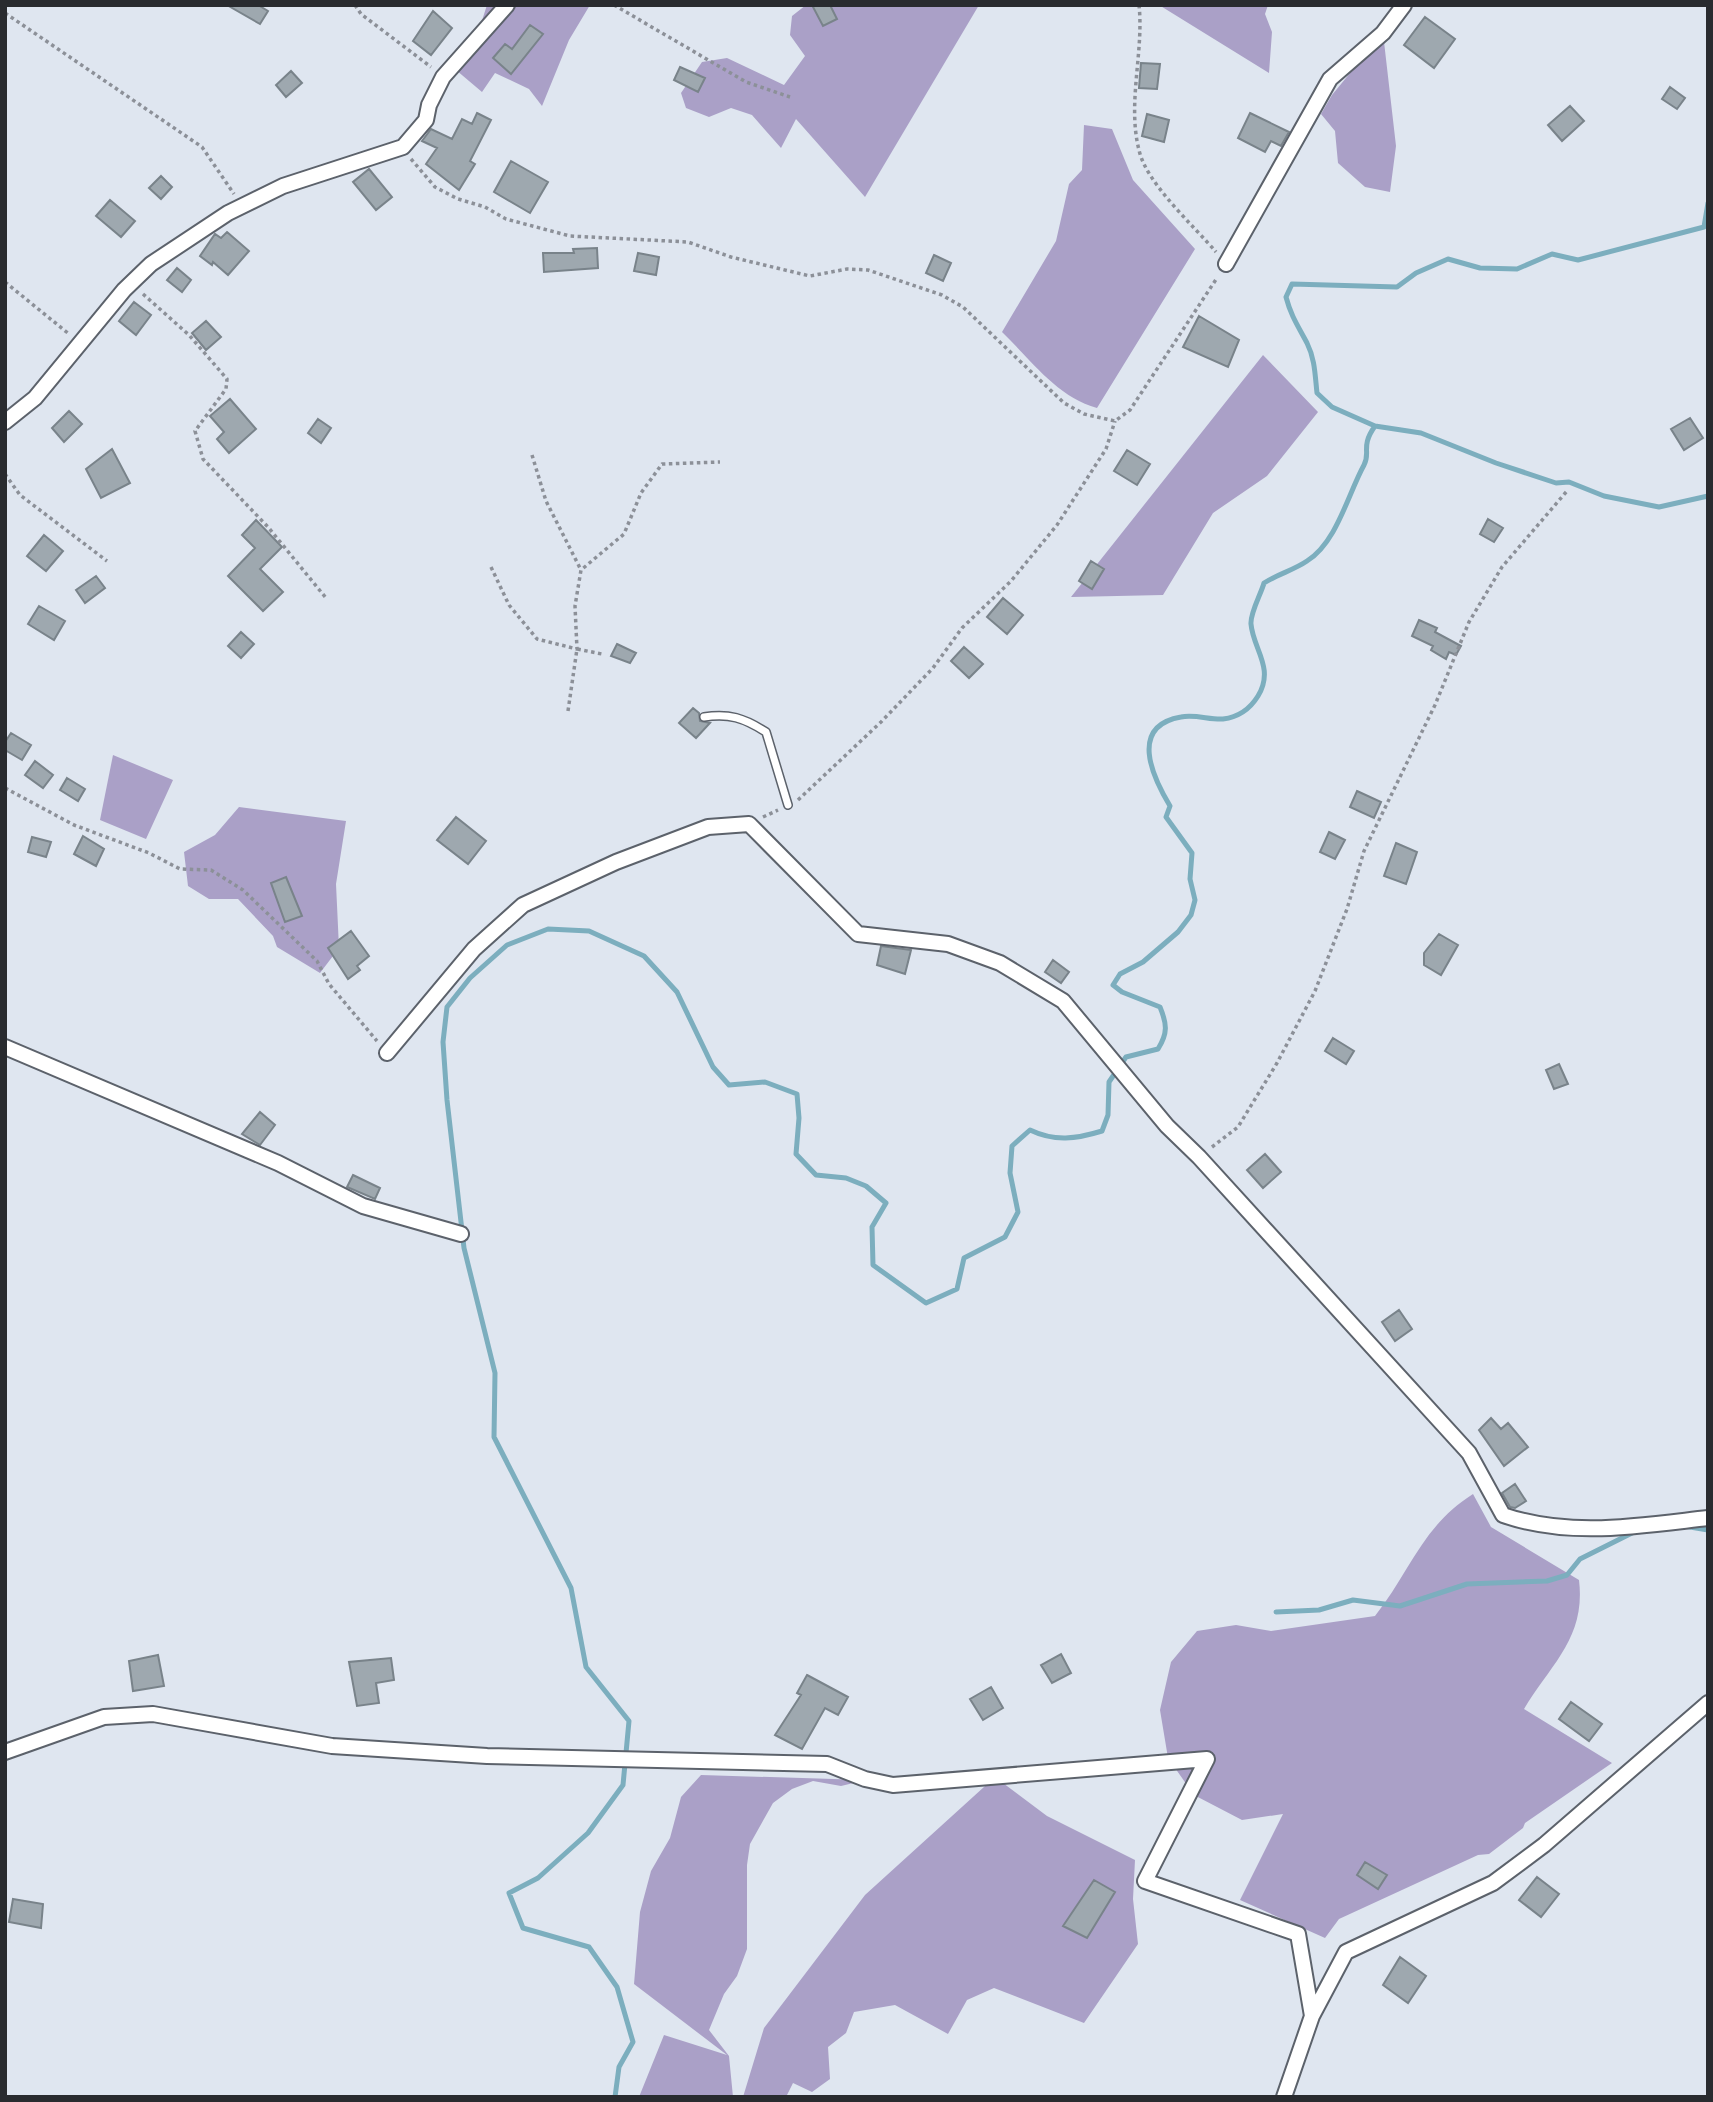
<svg xmlns="http://www.w3.org/2000/svg" width="1713" height="2102" viewBox="0 0 1713 2102" font-family="'Space Grotesk',sans-serif">
  <style>
    .forest { fill: #aaa0c7 }
    .lines { fill: none; stroke-linecap: round; stroke-linejoin: round }
    .stream { stroke: #7caebe; stroke-width: 5 }
    .building { fill: #9ea8af; stroke: #79838a; stroke-width: 2 }
    .service-casing { stroke: #5c626b; stroke-width: 10 }
    .minor-casing { stroke: #5c626b; stroke-width: 18 }
    .path { stroke: #8c9098; stroke-width: 3.5; stroke-dasharray: 3.5 3.5; stroke-linecap: butt }
    .service { stroke: #fff; stroke-width: 7 }
    .minor { stroke: #fff; stroke-width: 14 }
  </style>
  <rect width="100%" height="100%" fill="#dfe6f0"/>
  <path class="forest" d="M487 5H590L569 40 542 106 529 89 495 73 482 92 456 70 478 33Z
    M806 5H979L865 197 796 119 781 148 752 115 731 108 709 117 686 108 681 93 702 62 727 58 784 85 805 56 790 35 792 16Z
    M1159 5H1268L1265 14 1272 32 1269 73Z
    M1383 33 1396 146 1390 192 1365 187 1338 163 1335 131 1321 114 1332 95Z
    M1084 125 1112 129 1133 180 1195 249 1097 408C1057 397 1031 360 1002 332L1056 241 1069 184 1082 170Z
    M1263 355 1318 412 1267 476 1213 513 1163 595 1071 597Z
    M113 755 173 780 146 839 100 820Z
    M239 807 346 821 336 884 339 948 320 973 277 947 273 936 238 899H209L188 886 184 852 215 835Z
    M1473 1494 1491 1527 1579 1580C1586 1638 1551 1664 1524 1709L1612 1763 1525 1823 1523 1828 1489 1854 1478 1855 1339 1919 1325 1938 1240 1900 1283 1814 1242 1820 1194 1795 1168 1758 1160 1710 1171 1662 1197 1631 1236 1625 1271 1631 1375 1616C1410 1572 1422 1526 1473 1494Z
    M701 1775 866 1780 841 1786 813 1781 792 1789 773 1803 750 1844 747 1865V1949L737 1976 724 1994 709 2030 729 2056 733 2097H639L664 2035 727 2055 634 1984 640 1912 651 1871 670 1838 681 1797Z
    M995 1777 1047 1816 1135 1860 1133 1899 1138 1944 1084 2023 994 1988 967 2000 948 2034 895 2005 854 2012 846 2033 828 2047 830 2079 812 2092 793 2083 786 2097H743L764 2028 865 1895Z"/>
  <g class="lines">
    <path class="stream" d="M1375 426 1332 407 1317 393C1315 375 1315 359 1307 343 1298 326 1291 316 1286 297L1292 284 1397 287 1416 273 1448 259 1480 268 1517 269 1552 254 1578 260 1704 227 1708 203
      M1684 1526 1708 1530
      M1276 1612 1319 1610 1353 1600 1400 1606 1467 1584 1547 1581 1567 1575 1580 1559 1636 1531
      M615 2097 619 2067 633 2042 617 1987 589 1947 523 1928 509 1893 538 1878 588 1833 623 1785 629 1721 586 1667 571 1588 494 1437 495 1373 464 1248 447 1100 443 1042 447 1007 470 978 507 945 548 929 589 931 644 956 677 992 713 1067 729 1085 765 1082 797 1094 799 1118 796 1154 816 1175 846 1178 866 1186 886 1203 872 1227 873 1265 926 1303 957 1289 964 1258 1005 1237 1018 1212 1010 1173 1012 1146 1030 1130C1055 1142 1076 1139 1102 1131L1108 1115 1109 1082 1126 1057 1158 1049C1168 1033 1167 1024 1160 1007L1122 992 1113 985 1120 974 1143 962 1178 932 1191 915 1195 900 1190 879 1192 853 1166 817 1170 806C1152 776 1129 726 1181 717 1195 714 1210 720 1223 719 1239 717 1250 709 1258 696 1275 668 1253 649 1251 624 1250 613 1261 594 1264 583 1278 574 1294 570 1307 561 1337 542 1348 494 1364 465 1371 452 1360 447 1375 426L1421 433 1496 463 1556 483 1569 482 1604 496 1659 507 1708 496"/>
  </g>
  <path class="building" d="M227 5H258L268 11 260 24Z
    M812 5H830L837 19 823 26Z
    M433 11 452 28 431 55 413 41Z
    M1425 17 1455 39 1434 68 1404 45Z
    M530 25 543 34 511 74 493 58 505 44 512 49Z
    M1141 63 1160 64 1157 89 1139 88Z
    M680 67 705 78 698 92 674 80Z
    M291 71 302 83 286 97 276 85Z
    M1670 87 1685 98 1677 109 1662 99Z
    M1570 106 1584 121 1562 141 1548 125Z
    M477 113 491 120 470 161 475 164 459 190 426 164 437 148 422 141 431 129 452 139 462 119 472 124Z
    M1250 113 1289 132 1281 146 1271 141 1265 152 1238 138Z
    M1147 114 1169 120 1164 142 1142 136Z
    M511 161 548 182 530 213 494 192Z
    M369 169 392 197 376 210 353 182Z
    M161 176 172 187 161 199 149 188Z
    M110 200 135 221 121 237 96 216Z
    M227 232 249 251 228 275 213 262 212 265 200 256 215 234 221 238Z
    M597 248 598 268 544 272 543 253H574L573 249Z
    M638 253 659 257 656 275 634 271Z
    M934 255 951 263 943 281 926 273Z
    M177 268 191 280 182 292 167 280Z
    M134 302 151 315 136 335 119 321Z
    M1199 316 1239 340 1228 367 1183 347Z
    M206 321 221 337 206 350 192 333Z
    M230 399 256 429 229 453 217 439 224 432 210 416Z
    M69 411 82 424 64 442 52 428Z
    M1690 418 1703 438 1684 450 1671 429Z
    M318 419 331 428 321 443 308 433Z
    M112 449 130 483 101 498 86 469Z
    M1127 450 1150 464 1137 485 1114 471Z
    M1488 519 1503 528 1494 542 1480 534Z
    M256 520 282 547 260 569 283 592 263 611 228 576 255 548 242 535Z
    M44 535 63 551 46 571 27 556Z
    M1091 561 1104 569 1092 589 1079 581Z
    M96 576 105 588 85 603 76 590Z
    M1003 598 1023 615 1007 634 987 617Z
    M39 606 65 621 54 640 28 624Z
    M1419 620 1437 628 1435 632 1461 646 1456 655 1449 652 1446 659 1431 650 1433 646 1412 636Z
    M241 632 254 644 241 658 228 646Z
    M617 644 636 653 630 663 611 656Z
    M964 647 983 664 969 678 951 661Z
    M693 708 699 713 700 721 710 723 696 738 679 723Z
    M11 733 31 745 22 760 5 750V742Z
    M35 761 53 775 43 788 25 775Z
    M67 778 85 789 78 801 60 790Z
    M1357 791 1381 802 1374 818 1350 807Z
    M456 817 486 841 468 864 437 840Z
    M1329 832 1345 840 1335 859 1320 852Z
    M83 836 104 849 96 866 74 854Z
    M32 837 51 842 46 857 28 852Z
    M1396 843 1417 852 1406 884 1384 876Z
    M286 877 302 916 285 922 271 883Z
    M351 931 369 956 357 966 360 970 348 979 328 948Z
    M1439 934 1458 945 1441 975 1424 965V953Z
    M881 946 911 950 905 974 877 965Z
    M1053 960 1069 972 1061 983 1045 972Z
    M1333 1038 1354 1051 1346 1064 1325 1051Z
    M1559 1064 1568 1084 1554 1089 1546 1070Z
    M260 1112 275 1125 260 1145 242 1134Z
    M1265 1154 1281 1172 1263 1188 1247 1170Z
    M353 1175 380 1188 375 1199 347 1187Z
    M1399 1310 1412 1329 1395 1341 1382 1322Z
    M1491 1418 1501 1429 1508 1423 1528 1447 1504 1466 1479 1430Z
    M1515 1484 1526 1501 1515 1508 1510 1507 1502 1493Z
    M1061 1654 1071 1673 1052 1683 1041 1665Z
    M158 1655 164 1686 133 1691 129 1661Z
    M391 1658 394 1680 376 1683 379 1703 357 1706 349 1662Z
    M807 1675 848 1697 838 1715 825 1708 802 1749 775 1735 801 1695 797 1693Z
    M991 1687 1003 1708 983 1720 970 1699Z
    M1571 1702 1602 1724 1589 1741 1559 1719Z
    M1365 1862 1387 1875 1378 1889 1357 1875Z
    M1537 1877 1559 1894 1541 1917 1519 1900Z
    M1094 1880 1115 1892 1087 1938 1063 1926Z
    M13 1899 43 1904 41 1928 9 1922Z
    M1400 1957 1426 1976 1408 2003 1383 1985Z"/>
  <g class="lines">
    <defs>
      <path id="service" d="M704 717C729 713 744 718 766 732L788 805"/>
      <path id="minor" d="M1226 264 1330 79 1383 33 1404 5
        M5 422 35 398 124 290 151 264 228 213 283 186 403 147 426 120 429 105 443 77 507 5
        M5 1047 278 1163 363 1206 461 1234
        M387 1053 474 949 523 905 616 862 708 827 749 824 858 934 948 944 1000 963 1063 1001 1167 1126 1199 1157 1469 1453 1503 1515C1570 1538 1638 1526 1708 1518
        M5 1752 104 1717 153 1714 332 1746 487 1756 827 1764 865 1779 893 1785 1207 1759 1145 1881 1298 1934 1312 2016
        M1284 2097 1312 2016 1346 1952 1493 1883 1544 1845 1708 1703"/>
    </defs>
    <use href="#service" class="service-casing"/>
    <use href="#minor" class="minor-casing"/>
    <path class="path" d="M355 5 361 14 431 67
      M614 5 746 82 790 97
      M1139 5C1144 52 1127 103 1139 150 1146 183 1194 226 1216 252
      M5 13 202 147 234 194
      M411 159 435 187 458 199 485 207 506 219 570 236 688 242 731 257 810 276 847 269 868 270 942 295 963 307 1064 403 1084 414 1115 421 1130 410 1217 278
      M5 282 69 334
      M143 294 189 335 227 379 226 389 195 431 203 459 268 527 326 598
      M532 455 546 501 581 570
      M5 474 20 495 107 561
      M491 567 509 605 537 639 577 649 575 606 581 570 624 534 641 493 662 464 720 462
      M568 711 577 649 602 654
      M5 788 74 825 149 853 180 869 211 870 243 890 317 961 329 984 377 1041
      M798 800 881 722 933 668 962 628 1011 581 1057 525 1106 449 1115 421
      M763 817 778 810
      M1212 1147 1238 1127 1277 1063 1315 991 1347 909 1364 851 1435 705 1469 622 1502 567 1567 491"/>
    <use href="#service" class="service"/>
    <use href="#minor" class="minor"/>
  </g>
  <rect width="1713" height="2102" fill="none" stroke="#292b2f" stroke-width="14"/>
</svg>
